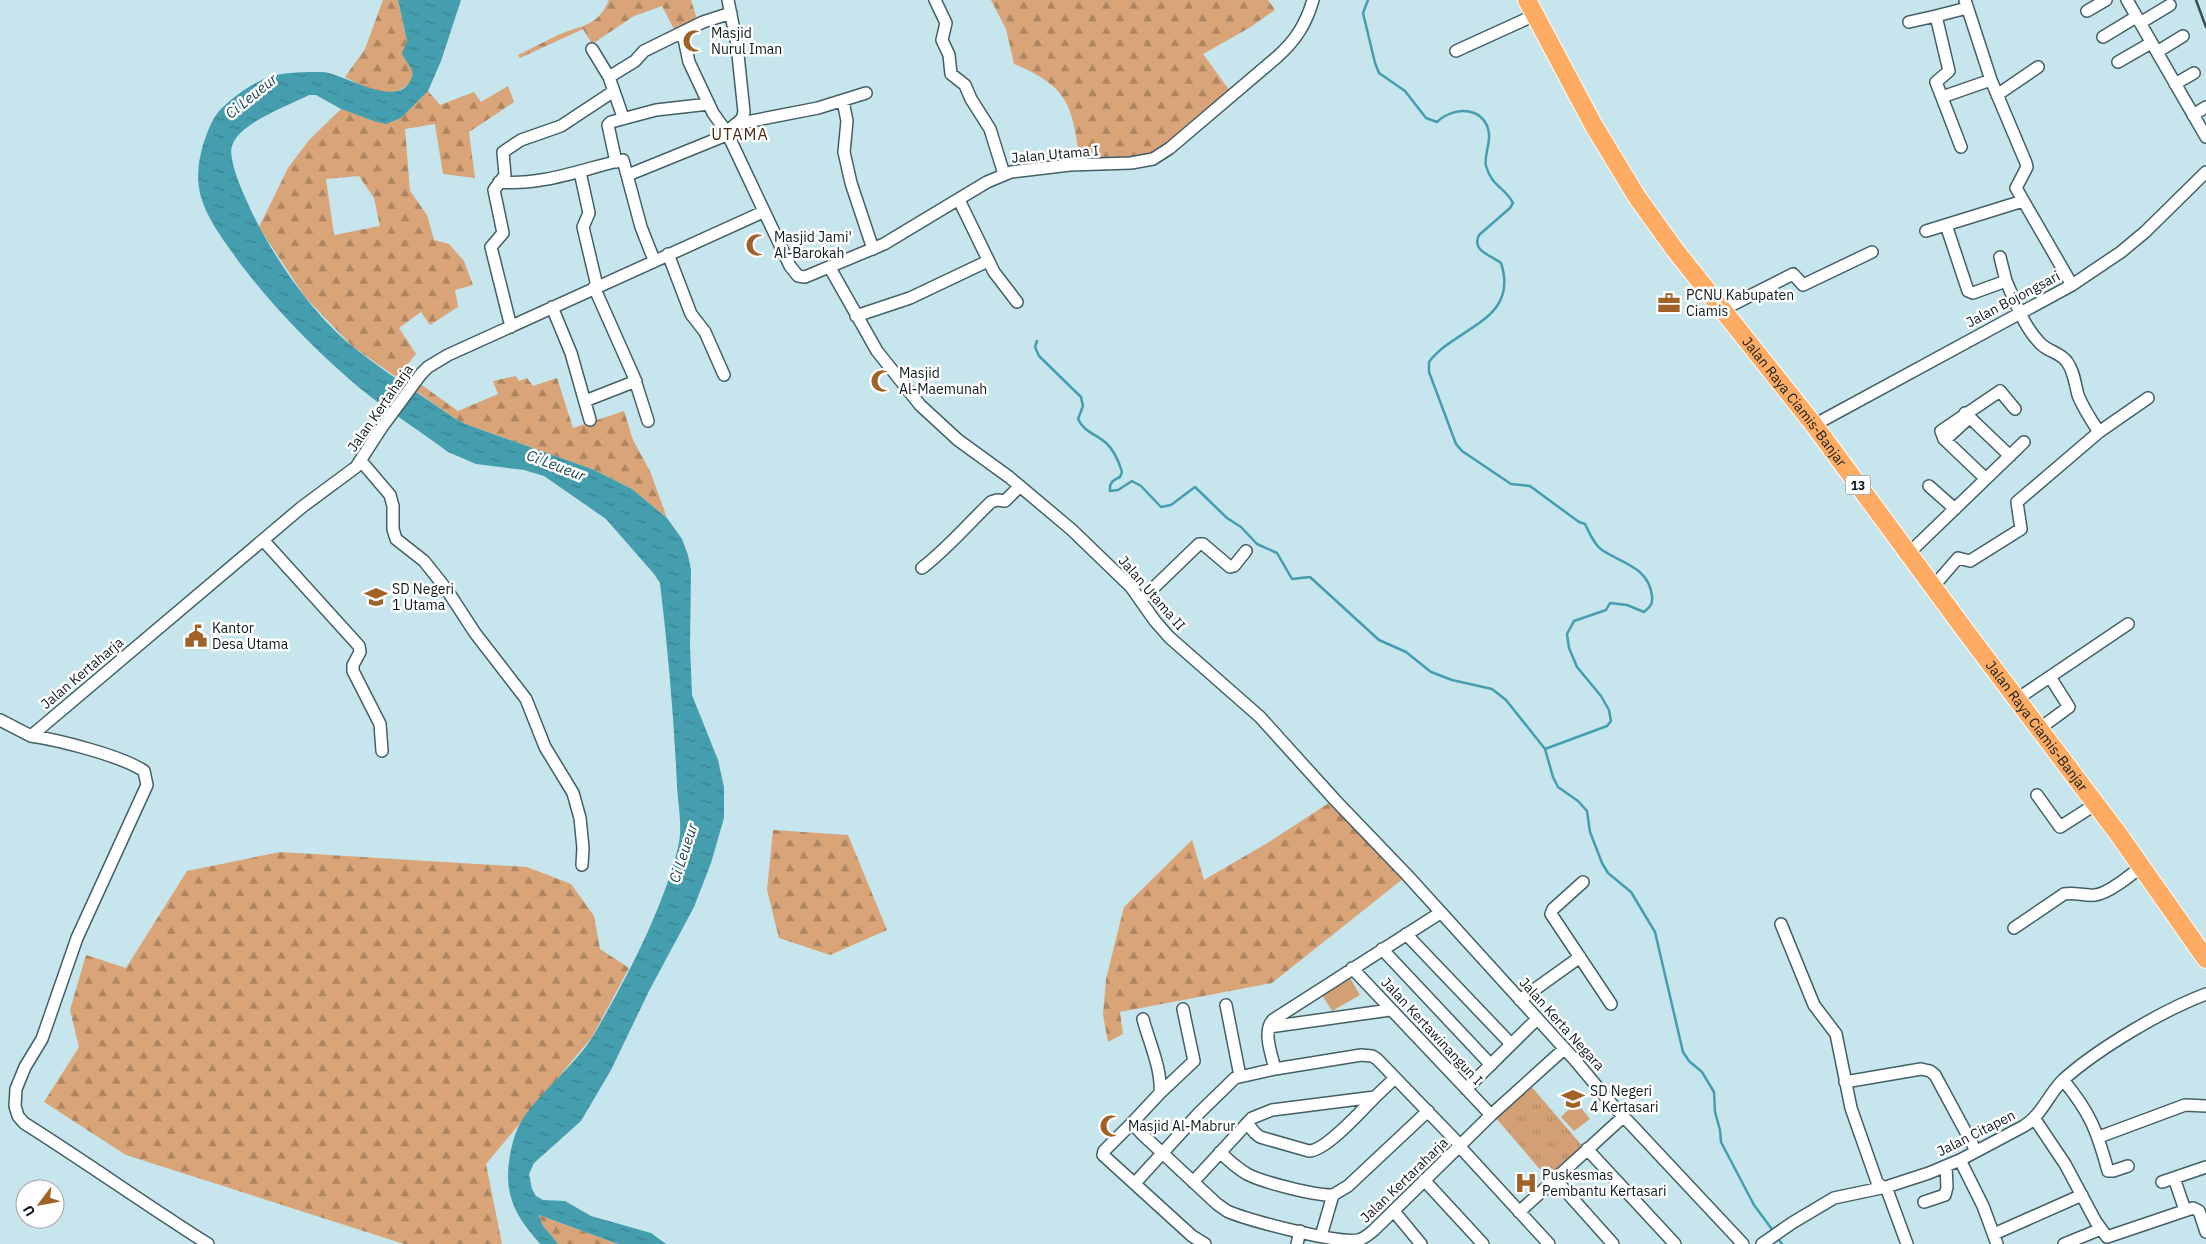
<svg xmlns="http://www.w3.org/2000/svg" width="2206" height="1244" viewBox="0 0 2206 1244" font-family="'IBM Plex Sans',sans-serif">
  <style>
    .forest { fill: url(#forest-firs); fill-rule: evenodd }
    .park { fill: url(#park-tufts) }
    .garden { fill: #d3a076 }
    .water { fill: url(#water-ripples) }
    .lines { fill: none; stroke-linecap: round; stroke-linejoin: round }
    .stream { stroke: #459eae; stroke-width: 2.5 }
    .minor-casing { stroke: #446066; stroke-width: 14 }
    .highway-casing { stroke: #fff; stroke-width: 20 }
    .minor { stroke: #fff; stroke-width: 11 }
    .highway { stroke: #feac64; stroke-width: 18 }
    .rail { stroke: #3a4b4e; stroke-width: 2.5 }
    .labels { text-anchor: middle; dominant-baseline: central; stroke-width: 5; stroke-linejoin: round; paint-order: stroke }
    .shield { fill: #fff; stroke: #565f60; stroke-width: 1 }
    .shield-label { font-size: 12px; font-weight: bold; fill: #0e1a1c }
    .poi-label { font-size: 14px; fill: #0e1a1c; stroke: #fff; text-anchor: start }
    .street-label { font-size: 14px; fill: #0e1a1c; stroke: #fff }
    .water-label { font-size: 15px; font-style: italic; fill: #224a52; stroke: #fff }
    .quarter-label { font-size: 16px; letter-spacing: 1px; fill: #4a2c10; stroke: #fff }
  </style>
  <defs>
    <pattern id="forest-firs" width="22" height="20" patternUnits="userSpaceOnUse" patternTransform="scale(1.25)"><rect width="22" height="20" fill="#d9a477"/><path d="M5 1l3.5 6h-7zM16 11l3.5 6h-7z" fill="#ae8561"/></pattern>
    <pattern id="park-tufts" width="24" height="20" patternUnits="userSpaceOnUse" patternTransform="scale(1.25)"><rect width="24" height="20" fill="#d3a076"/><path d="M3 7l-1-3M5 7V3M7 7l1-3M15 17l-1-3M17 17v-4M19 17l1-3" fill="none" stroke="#b48966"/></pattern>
    <pattern id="water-ripples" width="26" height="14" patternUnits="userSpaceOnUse" patternTransform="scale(1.25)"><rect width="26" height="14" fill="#459eae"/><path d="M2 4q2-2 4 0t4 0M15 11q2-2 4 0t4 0" fill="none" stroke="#38808d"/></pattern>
  </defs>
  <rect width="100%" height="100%" fill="#c6e5ec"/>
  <path class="forest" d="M383 0H398L407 41C403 52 411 61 412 71 414 89 391 95 377 92 366 89 355 82 345 77L365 49Z
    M609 0H691L698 22 675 31 662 6 634 16 592 44 583 29 520 58 518 55C532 48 546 41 560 34 583 25 598 26 609 0Z
    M991 0H1268L1275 10 1249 28 1203 54 1230 91 1159 150 1141 157 1080 161C1072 105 1069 87 1014 64L1006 29Z
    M508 86 514 102 469 132 475 178 443 174 435 124 405 129 410 191 427 215 434 240 449 244 464 261 473 285 455 290 458 307 430 325 421 312 399 328 416 354 402 371 458 411 498 394 493 381 516 376 519 381 527 378 533 386 557 378 573 428 624 411 633 440 650 471 667 518 632 489 592 469 468 425 454 418 352 346 305 297 259 227 288 168 309 140 341 109C395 127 387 132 428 91L440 105 474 92 481 102ZM359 176 374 198 380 226 334 235 326 179Z
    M1332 801 1404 878 1272 983 1120 1012 1123 1034 1108 1042 1103 1015 1106 979 1124 907 1192 840 1204 880 1269 842Z
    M773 830 848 835 887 930 830 955 779 938 767 890Z
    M280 852 527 867 571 884 594 916 600 949 629 968 592 1037 486 1164 502 1244H404L126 1155 44 1102 79 1047 70 1010 86 955 126 968 187 871Z
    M539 1215 618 1244H558C551 1233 541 1228 539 1215Z"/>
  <path class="park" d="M1530 1085 1584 1148 1550 1181 1496 1118Z"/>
  <path class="garden" d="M1350 978 1360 995 1332 1011 1322 995Z
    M1576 1102 1590 1119 1574 1131 1561 1117Z"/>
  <path class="water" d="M398 0H461L441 61 428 91 401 118 386 124 374 121 341 109 316 95H309C288 106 239 123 232 146 228 157 240 186 245 197 266 247 309 311 352 346 384 372 420 394 454 418L468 425 592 469 632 489 667 518 682 539 688 555 691 570 690 646 692 695 718 760 724 787V818L711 863 694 907 649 991 611 1070 581 1121 534 1163 529 1174 532 1189 536 1196 543 1200 565 1201 591 1216 651 1233 666 1244H618L539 1215C541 1228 551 1233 558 1244H540C515 1215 503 1195 510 1155 512 1143 516 1130 522 1120 542 1089 574 1067 593 1036 625 982 664 907 678 847 683 828 678 805 677 786 674 718 668 651 660 583L654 574 606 519 544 476 524 470 476 464 448 452C415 427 378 405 348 378 308 343 271 304 239 262 225 242 208 221 201 197 196 180 198 162 203 145 207 133 212 117 222 108 235 95 255 81 273 76 284 72 310 72 322 72 344 73 398 111 411 79 416 68 405 63 402 53L407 41Z"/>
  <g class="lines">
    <path class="stream" d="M1368 0 1363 13 1375 63 1379 73 1405 91 1426 118 1437 122C1455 105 1486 107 1489 134 1490 145 1484 155 1486 166 1492 187 1505 187 1513 203L1510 208 1479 235C1471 251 1491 255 1501 263 1520 321 1455 327 1429 362V372L1456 444 1462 451 1511 484 1530 486 1579 522 1585 524C1589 532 1594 545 1602 550 1621 563 1649 567 1652 596 1653 604 1650 607 1644 612L1627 605 1610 603 1606 610 1574 621 1567 634 1569 648 1577 667 1601 696 1609 710 1611 721 1607 726 1545 749
      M1037 341 1035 347 1039 356 1081 397 1083 406 1078 419C1084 432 1096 434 1106 443 1114 450 1119 462 1122 472L1120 477C1113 480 1109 483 1110 491L1118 490 1132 481 1141 486 1161 507 1171 505 1195 487 1227 518 1241 527 1257 544 1277 553 1292 579 1310 577 1379 640 1406 652 1431 672 1452 680 1492 689 1506 700 1545 749 1553 777 1558 787 1578 801 1587 811 1590 832 1602 863 1608 873 1631 892 1655 932 1683 1052 1689 1061 1702 1072 1714 1092 1715 1112 1720 1130 1721 1142 1754 1205 1774 1232
      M1777 1237 1782 1244"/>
    <defs>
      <path id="minor" d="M728 0 737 45 744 112 742 119 730 129 729 137 790 266 798 276 805 277 884 244 987 182 1011 172 1070 165 1131 163 1153 159 1170 148 1277 57C1296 40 1306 24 1313 0
        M935 0 946 23 942 40 949 55 951 74 965 85 971 99 990 129 1004 174
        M1965 0 1991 80 2026 163 2027 167 2016 188 2072 285
        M2127 0 2206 137
        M2087 11 2106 0
        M1909 22 1936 16
        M2140 23 2170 5
        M683 34 689 62 713 113 723 127 729 132
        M2103 37 2136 17
        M592 49 609 77 623 117
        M1456 51 1535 15
        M2157 52 2183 36
        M2118 62 2151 43
        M609 77 635 61 644 51 703 22 731 13
        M2175 84 2194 73
        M1997 95 2038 67
        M1942 97 1991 80
        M843 101 847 121 844 152 851 183 873 249
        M2193 115 2206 107
        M736 124 818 108 866 93
        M1961 147 1936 82 1949 71 1936 16 1967 8
        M616 162 608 125 611 122 656 110 709 104
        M580 172 589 213 583 227 597 286
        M628 175 729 134
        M499 182C542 186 582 169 623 160L641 227 654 260
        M959 200 994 272 1017 302
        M1946 225 1968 291 1973 293 2006 281 2000 257
        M1926 231 2023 201
        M668 254 691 314 705 332 724 375
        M830 268 877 351 920 405 958 440 1009 477 1072 530 1131 587 1155 621 1169 637 1260 717 1335 800 1407 875 1574 1059 1610 1102 1743 1244
        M2006 281C2016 303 2024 328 2042 345 2050 352 2061 353 2067 362 2074 371 2075 384 2078 395 2083 408 2091 420 2099 432
        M594 287 634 377 648 421
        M552 307 571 353 590 420
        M1722 310 1793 274 1803 285 1872 252
        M856 316 910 298 988 261
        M511 327 491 247 503 233 494 190 505 175 503 152 521 140 561 126 614 91
        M585 401 636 381
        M1965 413 2010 456
        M1814 425 2072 285 2121 252 2145 232 2206 172
        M1945 440 1969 418
        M361 461 390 495 393 506V529L396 539 424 561 447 590 475 633 526 699 545 747 573 793 580 818 583 848 582 865
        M1986 479 1944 439 1941 431 2000 391 2015 409
        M1929 486 1955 509
        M263 540 359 646 360 652 353 665V671L380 724 382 751
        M1909 553 2024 442
        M922 568C947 549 968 524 991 502L997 500 1005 501 1020 486
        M1933 587 1958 558 1970 561 2021 529 2017 502 2099 432 2148 398
        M1141 600 1199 544H1203L1230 567 1234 566 1246 551
        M2017 699 2128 624
        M0 720 31 736 302 507 356 467 382 427 421 374 428 367 448 355 763 212
        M2039 729 2069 707 2050 677
        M31 736C59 740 122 756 144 771L147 785 77 938 42 1039 25 1067 16 1089 15 1106 18 1116 24 1123C86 1162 146 1205 208 1244
        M2037 795 2060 827 2096 804
        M1583 882 1553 909 1551 914 1611 1004
        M1781 924 1814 1005 1836 1034 1851 1108 1877 1182 1883 1188
        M2014 928 2064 894C2075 892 2084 896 2095 895 2108 894 2131 875 2142 866
        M1406 934 1511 1044
        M1382 949 1491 1065
        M1352 968 1491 1115
        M1520 1000 1580 957
        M1226 1005 1240 1076
        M1143 1019C1149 1042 1162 1069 1160 1093L1132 1123 1143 1135 1217 1204 1227 1211C1247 1220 1338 1244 1358 1240 1364 1239 1369 1234 1374 1230L1491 1115 1564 1049
        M1269 1027 1390 1010
        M1275 1069C1272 1056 1262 1031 1273 1020L1440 913
        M2063 1080C2090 1112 2097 1131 2108 1171H2113L2128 1166
        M1845 1082 1921 1069 1930 1071 1935 1075 1976 1151
        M1466 1089 1537 1019
        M1160 1093 1194 1061 1183 1009
        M2034 1118 2065 1164 2096 1222 2107 1237 2193 1208 2199 1211 2206 1232
        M1132 1123 1104 1151 1103 1155 1192 1236 1205 1244
        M1247 1123 1255 1133 1260 1137 1309 1151C1326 1151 1362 1110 1375 1097
        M2099 1137 2185 1105 2206 1106
        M1460 1147 1549 1244
        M1587 1149 1675 1244
        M1220 1152C1228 1160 1237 1168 1247 1174 1262 1182 1316 1196 1333 1195L1348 1186 1428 1111
        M1960 1160 1983 1206 1997 1244
        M2174 1178 2185 1210
        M1555 1179 1613 1244
        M1424 1180 1483 1244
        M1193 1182 1252 1118 1272 1110 1375 1097 1395 1078
        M2162 1182 2206 1167
        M1135 1183 1199 1113 1235 1078 1275 1069 1361 1055 1372 1056 1377 1059 1461 1146
        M1886 1187 1907 1244
        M1924 1202 1945 1195 1947 1187 1946 1166
        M1392 1212 1397 1215 1421 1244
        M1519 1212 1623 1117
        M1994 1234 2082 1195
        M1321 1236 1333 1195
        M1297 1244 1300 1231
        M1762 1244 1792 1223 1834 1198 1886 1187 1929 1173 1960 1160 2024 1126C2042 1115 2049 1093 2064 1079 2099 1048 2163 1010 2206 994
        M2064 1244 2101 1229"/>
      <g id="highway">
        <path id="s1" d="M1527 0 1594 126 1637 197 1675 250 1814 425 1967 633 2119 835 2206 959"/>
      </g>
    </defs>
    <use href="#minor" class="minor-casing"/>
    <use href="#highway" class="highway-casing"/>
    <use href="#minor" class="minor"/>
    <use href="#highway" class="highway"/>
    <path class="rail" d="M2196 0 2206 27"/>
  </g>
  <defs>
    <symbol id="mosque-bare" viewBox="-9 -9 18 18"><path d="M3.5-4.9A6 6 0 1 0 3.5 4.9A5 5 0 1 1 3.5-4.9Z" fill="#a06227" stroke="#fff" stroke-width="2.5" paint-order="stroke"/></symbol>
    <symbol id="office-bare" viewBox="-9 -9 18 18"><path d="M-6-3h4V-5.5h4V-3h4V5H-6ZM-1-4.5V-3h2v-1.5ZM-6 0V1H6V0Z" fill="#a06227" stroke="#fff" stroke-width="2.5" paint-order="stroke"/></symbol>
    <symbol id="school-bare" viewBox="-9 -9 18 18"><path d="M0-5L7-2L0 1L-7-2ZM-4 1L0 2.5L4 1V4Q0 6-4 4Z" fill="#a06227" stroke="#fff" stroke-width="2.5" paint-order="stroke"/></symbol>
    <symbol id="civic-bare" viewBox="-9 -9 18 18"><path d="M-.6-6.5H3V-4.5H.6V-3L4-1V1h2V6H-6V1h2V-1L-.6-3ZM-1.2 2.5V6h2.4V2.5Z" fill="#a06227" stroke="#fff" stroke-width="2.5" paint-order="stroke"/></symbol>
    <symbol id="hospital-bare" viewBox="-9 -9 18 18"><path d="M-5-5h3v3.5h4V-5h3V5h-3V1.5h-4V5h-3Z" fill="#a06227" stroke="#fff" stroke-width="2.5" paint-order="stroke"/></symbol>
  </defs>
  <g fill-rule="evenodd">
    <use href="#mosque-bare" x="678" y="25" width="32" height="32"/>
    <use href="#mosque-bare" x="741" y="229" width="32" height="32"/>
    <use href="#office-bare" x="1653" y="287" width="32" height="32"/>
    <use href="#mosque-bare" x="866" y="365" width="32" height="32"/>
    <use href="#school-bare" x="360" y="581" width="32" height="32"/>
    <use href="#civic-bare" x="180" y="620" width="32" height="32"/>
    <use href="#school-bare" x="1557" y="1083" width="32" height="32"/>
    <use href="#mosque-bare" x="1095" y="1110" width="32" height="32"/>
    <use href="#hospital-bare" x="1510" y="1167" width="32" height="32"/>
  </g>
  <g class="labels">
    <rect class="shield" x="1845.5" y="475.5" width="25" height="19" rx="4"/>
    <g class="shield-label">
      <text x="1858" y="485">13</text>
    </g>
    <g class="poi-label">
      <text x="711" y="33">Masjid<tspan x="711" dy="16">Nurul Iman</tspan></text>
      <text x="774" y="237">Masjid Jami'<tspan x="774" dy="16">Al-Barokah</tspan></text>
      <text x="1686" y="295">PCNU Kabupaten<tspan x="1686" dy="16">Ciamis</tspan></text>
      <text x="899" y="373">Masjid<tspan x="899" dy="16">Al-Maemunah</tspan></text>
      <text x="392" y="589">SD Negeri<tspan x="392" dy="16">1 Utama</tspan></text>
      <text x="212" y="628">Kantor<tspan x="212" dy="16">Desa Utama</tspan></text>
      <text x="1590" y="1091">SD Negeri<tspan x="1590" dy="16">4 Kertasari</tspan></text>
      <text x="1128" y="1126">Masjid Al-Mabrur</text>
      <text x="1542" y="1175">Puskesmas<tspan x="1542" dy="16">Pembantu Kertasari</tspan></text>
    </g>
    <g class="street-label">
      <text transform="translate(1055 154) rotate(-5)">Jalan Utama I</text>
      <text transform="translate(2013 299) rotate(-28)">Jalan Bojongsari</text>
      <text stroke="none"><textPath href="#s1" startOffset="484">Jalan Raya Ciamis-Banjar</textPath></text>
      <text transform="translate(380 408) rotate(-55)">Jalan Kertaharja</text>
      <text transform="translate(1152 593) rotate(49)">Jalan Utama II</text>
      <text transform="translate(82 673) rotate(-40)">Jalan Kertaharja</text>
      <text stroke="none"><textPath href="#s1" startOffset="889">Jalan Raya Ciamis-Banjar</textPath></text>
      <text transform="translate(1562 1024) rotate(48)">Jalan Kerta Negara</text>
      <text transform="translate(1432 1031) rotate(47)">Jalan Kertawinangun I</text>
      <text transform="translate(1976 1133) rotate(-27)">Jalan Citapen</text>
      <text transform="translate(1404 1180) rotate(-44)">Jalan Kertaraharja</text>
    </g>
    <g class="water-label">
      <text transform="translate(251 96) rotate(-39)">Ci Leueur</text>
      <text transform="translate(556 465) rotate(21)">Ci Leueur</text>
      <text transform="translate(683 853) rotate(-72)">Ci Leueur</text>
    </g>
    <g class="quarter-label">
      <text x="740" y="134">UTAMA</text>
    </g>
  </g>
  <g transform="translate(40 1204) rotate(238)"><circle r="24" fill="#ffffff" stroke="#9fa3a4"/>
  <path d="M0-4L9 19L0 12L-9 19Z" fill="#a06227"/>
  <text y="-8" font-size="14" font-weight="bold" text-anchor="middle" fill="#0e1a1c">U</text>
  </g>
</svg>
